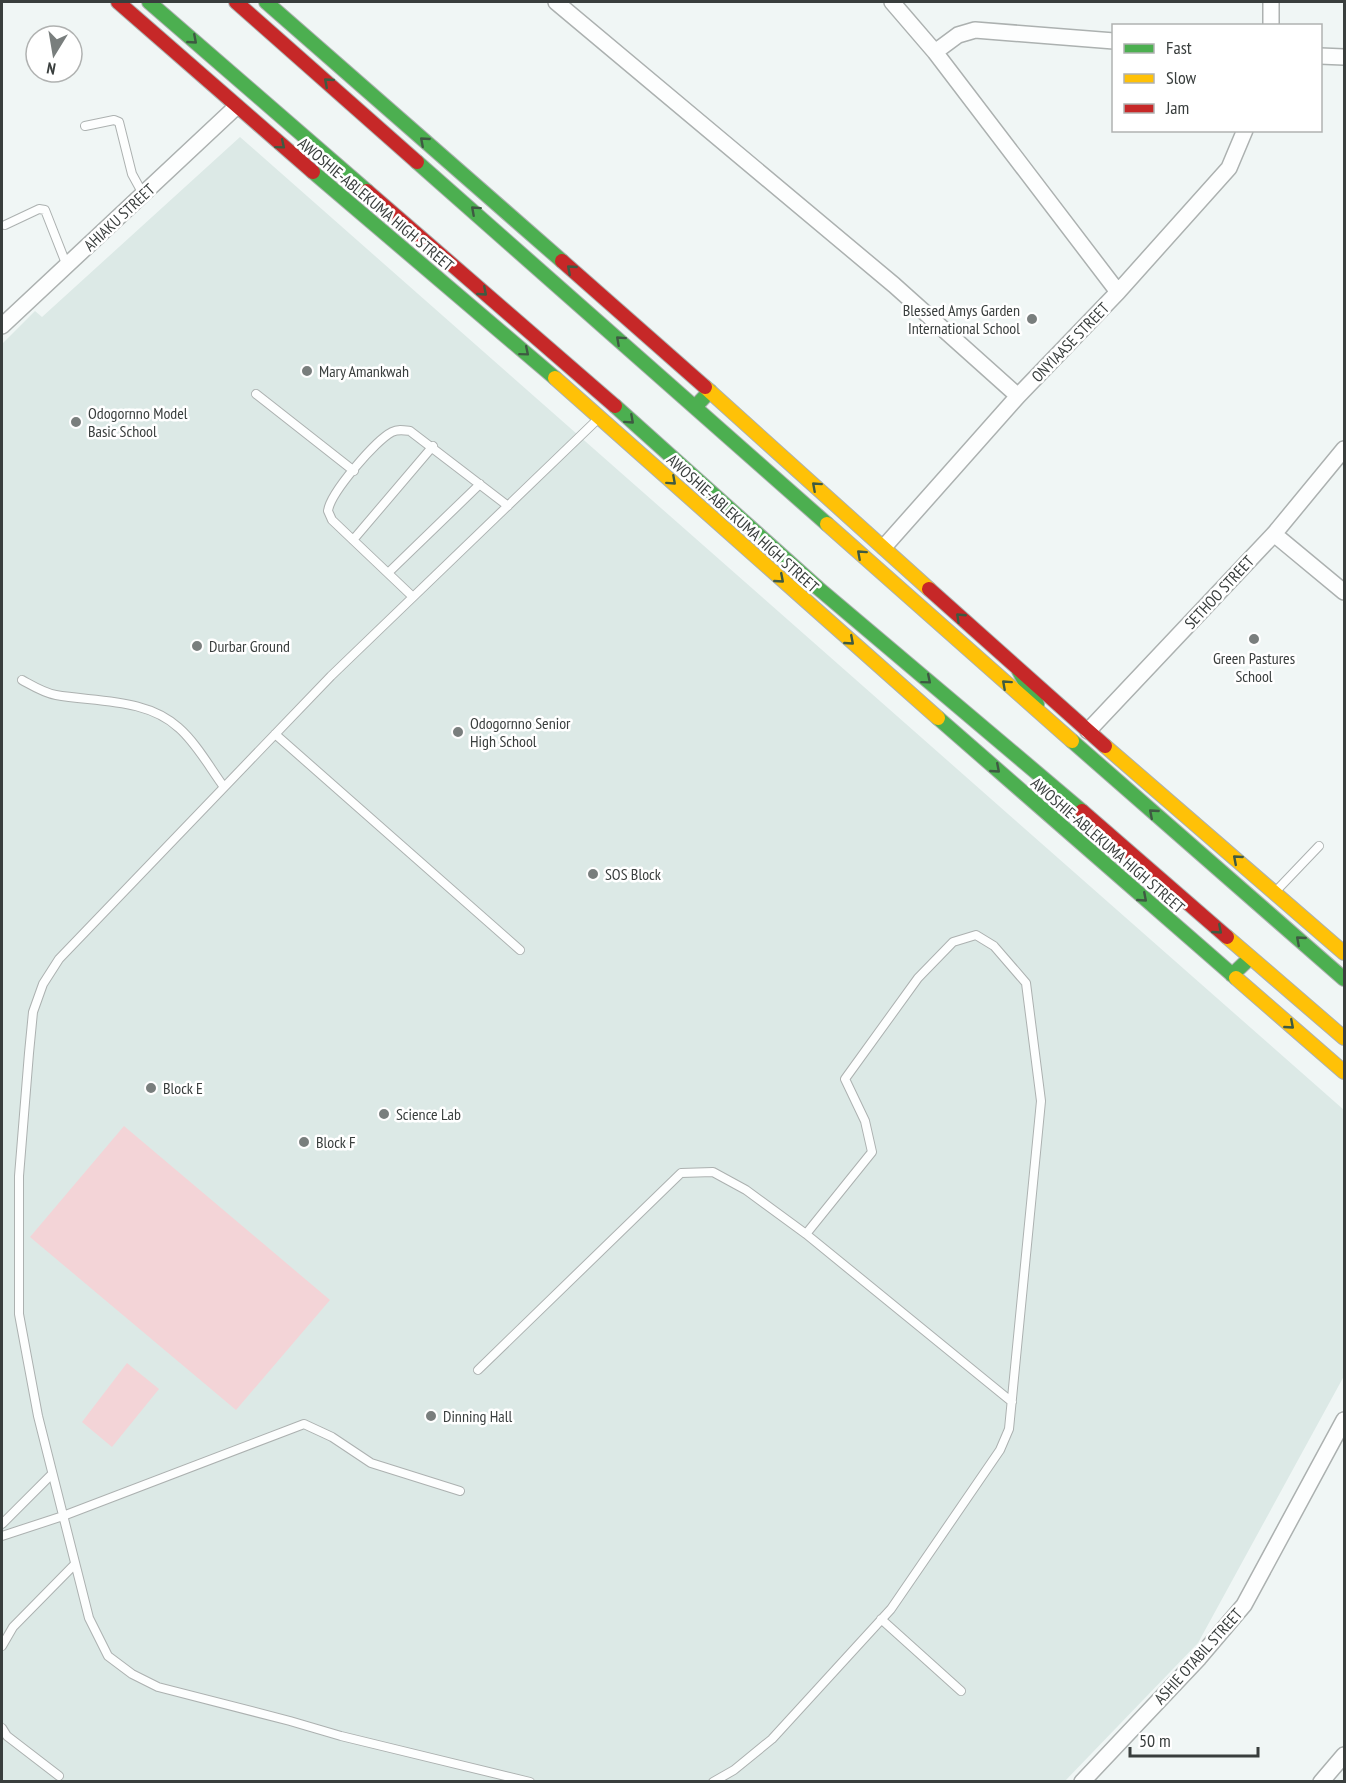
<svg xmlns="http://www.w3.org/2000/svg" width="1346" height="1783" viewBox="0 0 1346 1783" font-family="'PT Sans Narrow',sans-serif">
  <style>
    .built { fill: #dce9e6 }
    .green { fill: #f3d4d7 }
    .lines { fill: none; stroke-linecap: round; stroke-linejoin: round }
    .lane-casing { stroke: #acb1b0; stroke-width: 10 }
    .street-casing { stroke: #acb1b0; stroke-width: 18 }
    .fast-casing { stroke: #acb1b0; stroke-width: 16 }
    .slow-casing { stroke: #acb1b0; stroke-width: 16 }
    .jam-casing { stroke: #acb1b0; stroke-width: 16 }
    .lane { stroke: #fdfefe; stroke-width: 8 }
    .street { stroke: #fdfefe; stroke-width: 15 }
    .fast { stroke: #4caf50; stroke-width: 14 }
    .slow { stroke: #ffc107; stroke-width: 14 }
    .jam { stroke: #c62828; stroke-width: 14 }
    .oneway { stroke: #3e5a42 }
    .poi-dot { fill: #797e7d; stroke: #fff; stroke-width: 2 }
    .labels { text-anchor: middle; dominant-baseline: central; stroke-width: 5; stroke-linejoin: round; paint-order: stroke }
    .street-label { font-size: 16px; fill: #393e3d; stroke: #fff }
    .poi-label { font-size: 16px; fill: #393e3d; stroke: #fff; text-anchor: start }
  </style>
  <rect width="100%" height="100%" fill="#f0f6f5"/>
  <path class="built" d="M240 137 1344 1110V1376L1198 1643 1065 1781 2 1782V344L35 311 42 317Z"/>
  <path class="green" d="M124 1126 330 1300 236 1410 30 1237Z
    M127 1363 159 1389 112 1447 82 1422Z"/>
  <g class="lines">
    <defs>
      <path id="lane" d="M85 126 114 120 119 122 132 174 143 194
        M5 225 39 209 45 210 67 266
        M256 394 354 471
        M353 540 433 446
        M388 573 480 484
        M413 597 332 520 328 511C330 493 376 440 392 432 398 429 403 430 410 431L508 506
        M22 680C33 686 44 693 56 695 96 702 147 698 179 728 197 744 210 768 224 787
        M275 734 520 950
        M1276 891 1319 846
        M478 1370 681 1173 713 1172 746 1190 806 1234 1012 1402
        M2 1524 52 1474
        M2 1536 63 1516 304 1424 332 1437 371 1463 460 1491
        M881 1619 961 1691
        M2 1646 13 1627 75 1564
        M2 1728 7 1736 59 1776
        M530 1782 341 1736 290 1721 158 1687 132 1674 108 1656 89 1618 38 1416 19 1314V1176L29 1053 33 1012 43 984 59 959 331 676 599 418
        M713 1782 734 1770 772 1739 891 1609 1000 1450 1009 1429 1041 1101 1026 983 994 946 976 935 953 942 918 978 845 1079 865 1121 872 1152 806 1234"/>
      <path id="street" d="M556 2 894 285 1018 396
        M892 2 935 52 1118 292
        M1271 26V2
        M935 52 958 35 975 30 1114 41
        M1320 56 1344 57
        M2 326 236 107
        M1274 534 1344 592
        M884 547 1018 396 1118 292 1229 168 1245 130
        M1088 731 1274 534 1344 449
        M1082 1782 1199 1658 1244 1605 1344 1420
        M1321 1782 1344 1755"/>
      <path id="fast" d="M149 2 367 191
        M266 2 562 261
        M417 162 827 524
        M313 172 555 378
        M615 406 818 588 1082 811
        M695 407 710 391
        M1019 671 1037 704
        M938 718 1236 978
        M1072 741 1344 979
        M1232 975 1250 958"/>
      <path id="slow" d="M555 378 938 718
        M705 387 929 589
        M827 524 1072 741
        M1105 746 1344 953
        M1227 937 1344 1038
        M1236 978 1344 1072"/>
      <path id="jam" d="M118 2 313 172
        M236 2 417 162
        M367 191 615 406
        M562 261 705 387
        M929 589 1105 746
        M1082 811 1227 937"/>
    </defs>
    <use href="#lane" class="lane-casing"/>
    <use href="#street" class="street-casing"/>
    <use href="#fast" class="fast-casing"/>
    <use href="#slow" class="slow-casing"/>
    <use href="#jam" class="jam-casing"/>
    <use href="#lane" class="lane"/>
    <use href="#street" class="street"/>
    <use href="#fast" class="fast"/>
    <use href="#slow" class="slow"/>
    <use href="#jam" class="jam"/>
  </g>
  <defs><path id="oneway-chevron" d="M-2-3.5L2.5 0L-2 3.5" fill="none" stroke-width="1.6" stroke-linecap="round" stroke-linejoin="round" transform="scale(1.5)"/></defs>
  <g class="oneway">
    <use href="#oneway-chevron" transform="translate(193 40) rotate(41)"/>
    <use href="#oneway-chevron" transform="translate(328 82) rotate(-139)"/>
    <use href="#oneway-chevron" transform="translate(424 141) rotate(-139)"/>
    <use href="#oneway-chevron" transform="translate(281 145) rotate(40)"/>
    <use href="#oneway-chevron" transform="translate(475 210) rotate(-138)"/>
    <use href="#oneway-chevron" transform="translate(571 269) rotate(-139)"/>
    <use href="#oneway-chevron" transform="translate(483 292) rotate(41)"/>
    <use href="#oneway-chevron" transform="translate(620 340) rotate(-138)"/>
    <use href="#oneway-chevron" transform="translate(525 352) rotate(40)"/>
    <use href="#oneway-chevron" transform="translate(630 420) rotate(42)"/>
    <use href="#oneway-chevron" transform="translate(672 481) rotate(42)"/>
    <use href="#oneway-chevron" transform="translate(816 486) rotate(-138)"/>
    <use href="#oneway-chevron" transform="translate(861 554) rotate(-138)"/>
    <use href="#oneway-chevron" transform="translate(780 579) rotate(41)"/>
    <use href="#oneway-chevron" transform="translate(960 617) rotate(-137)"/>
    <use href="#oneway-chevron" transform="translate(850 641) rotate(41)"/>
    <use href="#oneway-chevron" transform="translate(927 680) rotate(40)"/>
    <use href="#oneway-chevron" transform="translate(1006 684) rotate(-138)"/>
    <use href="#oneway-chevron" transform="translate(996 769) rotate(41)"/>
    <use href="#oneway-chevron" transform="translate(1153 813) rotate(-139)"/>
    <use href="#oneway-chevron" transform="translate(1237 859) rotate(-139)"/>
    <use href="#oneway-chevron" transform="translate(1143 898) rotate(41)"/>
    <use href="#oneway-chevron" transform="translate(1218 930) rotate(41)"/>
    <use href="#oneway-chevron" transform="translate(1300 940) rotate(-139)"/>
    <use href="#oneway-chevron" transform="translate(1290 1025) rotate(41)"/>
  </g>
  <g class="poi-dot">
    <circle cx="1032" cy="319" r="6"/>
    <circle cx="307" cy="371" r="6"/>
    <circle cx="76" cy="422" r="6"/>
    <circle cx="1254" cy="639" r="6"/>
    <circle cx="197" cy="646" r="6"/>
    <circle cx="458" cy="732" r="6"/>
    <circle cx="593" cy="874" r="6"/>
    <circle cx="151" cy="1088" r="6"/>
    <circle cx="384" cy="1114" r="6"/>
    <circle cx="304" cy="1142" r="6"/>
    <circle cx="431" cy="1416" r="6"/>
  </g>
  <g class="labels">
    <g class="street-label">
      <text transform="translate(376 204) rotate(40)">AWOSHIE-ABLEKUMA HIGH STREET</text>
      <text transform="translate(119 217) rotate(-43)">AHIAKU STREET</text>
      <text transform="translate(1070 342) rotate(-46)">ONYIAASE STREET</text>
      <text transform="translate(743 523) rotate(42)">AWOSHIE-ABLEKUMA HIGH STREET</text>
      <text transform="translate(1219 592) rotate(-47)">SETHOO STREET</text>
      <text transform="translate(1108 845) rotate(41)">AWOSHIE-ABLEKUMA HIGH STREET</text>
      <text transform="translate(1198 1656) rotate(-48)">ASHIE OTABIL STREET</text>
    </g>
    <g class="poi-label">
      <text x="1020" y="310" text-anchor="end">Blessed Amys Garden<tspan x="1020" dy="18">International School</tspan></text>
      <text x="319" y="371">Mary Amankwah</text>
      <text x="88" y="413">Odogornno Model<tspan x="88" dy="18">Basic School</tspan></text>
      <text x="209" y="646">Durbar Ground</text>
      <text x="1254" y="658" text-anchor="middle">Green Pastures<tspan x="1254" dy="18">School</tspan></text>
      <text x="470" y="723">Odogornno Senior<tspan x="470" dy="18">High School</tspan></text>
      <text x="605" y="874">SOS Block</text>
      <text x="163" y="1088">Block E</text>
      <text x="396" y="1114">Science Lab</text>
      <text x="316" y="1142">Block F</text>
      <text x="443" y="1416">Dinning Hall</text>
    </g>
  </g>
  <rect width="1346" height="1783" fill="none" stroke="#393e3d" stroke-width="6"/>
  <rect x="1112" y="24" width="210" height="108" fill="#ffffff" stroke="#b0b2b1" stroke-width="1.5"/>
  <rect x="1124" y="44" width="30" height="9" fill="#4caf50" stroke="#b0b2b1" stroke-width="1.5"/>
  <text x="1166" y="54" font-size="18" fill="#393e3d">Fast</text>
  <rect x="1124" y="74" width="30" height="9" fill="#ffc107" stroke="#b0b2b1" stroke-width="1.5"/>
  <text x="1166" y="84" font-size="18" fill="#393e3d">Slow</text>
  <rect x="1124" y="104" width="30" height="9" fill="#c62828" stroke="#b0b2b1" stroke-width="1.5"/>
  <text x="1166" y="114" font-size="18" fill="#393e3d">Jam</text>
  <g transform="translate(54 54) rotate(191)"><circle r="28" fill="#ffffff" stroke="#b0b2b1" stroke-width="1.5"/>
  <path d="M0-4.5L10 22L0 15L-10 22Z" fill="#797e7d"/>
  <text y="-9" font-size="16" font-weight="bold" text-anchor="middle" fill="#393e3d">N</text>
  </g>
  <path d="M1130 1747v9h128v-9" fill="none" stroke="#393e3d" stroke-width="3"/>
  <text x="1139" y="1747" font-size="18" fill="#393e3d" stroke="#ffffff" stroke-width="4.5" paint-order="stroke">50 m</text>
</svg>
